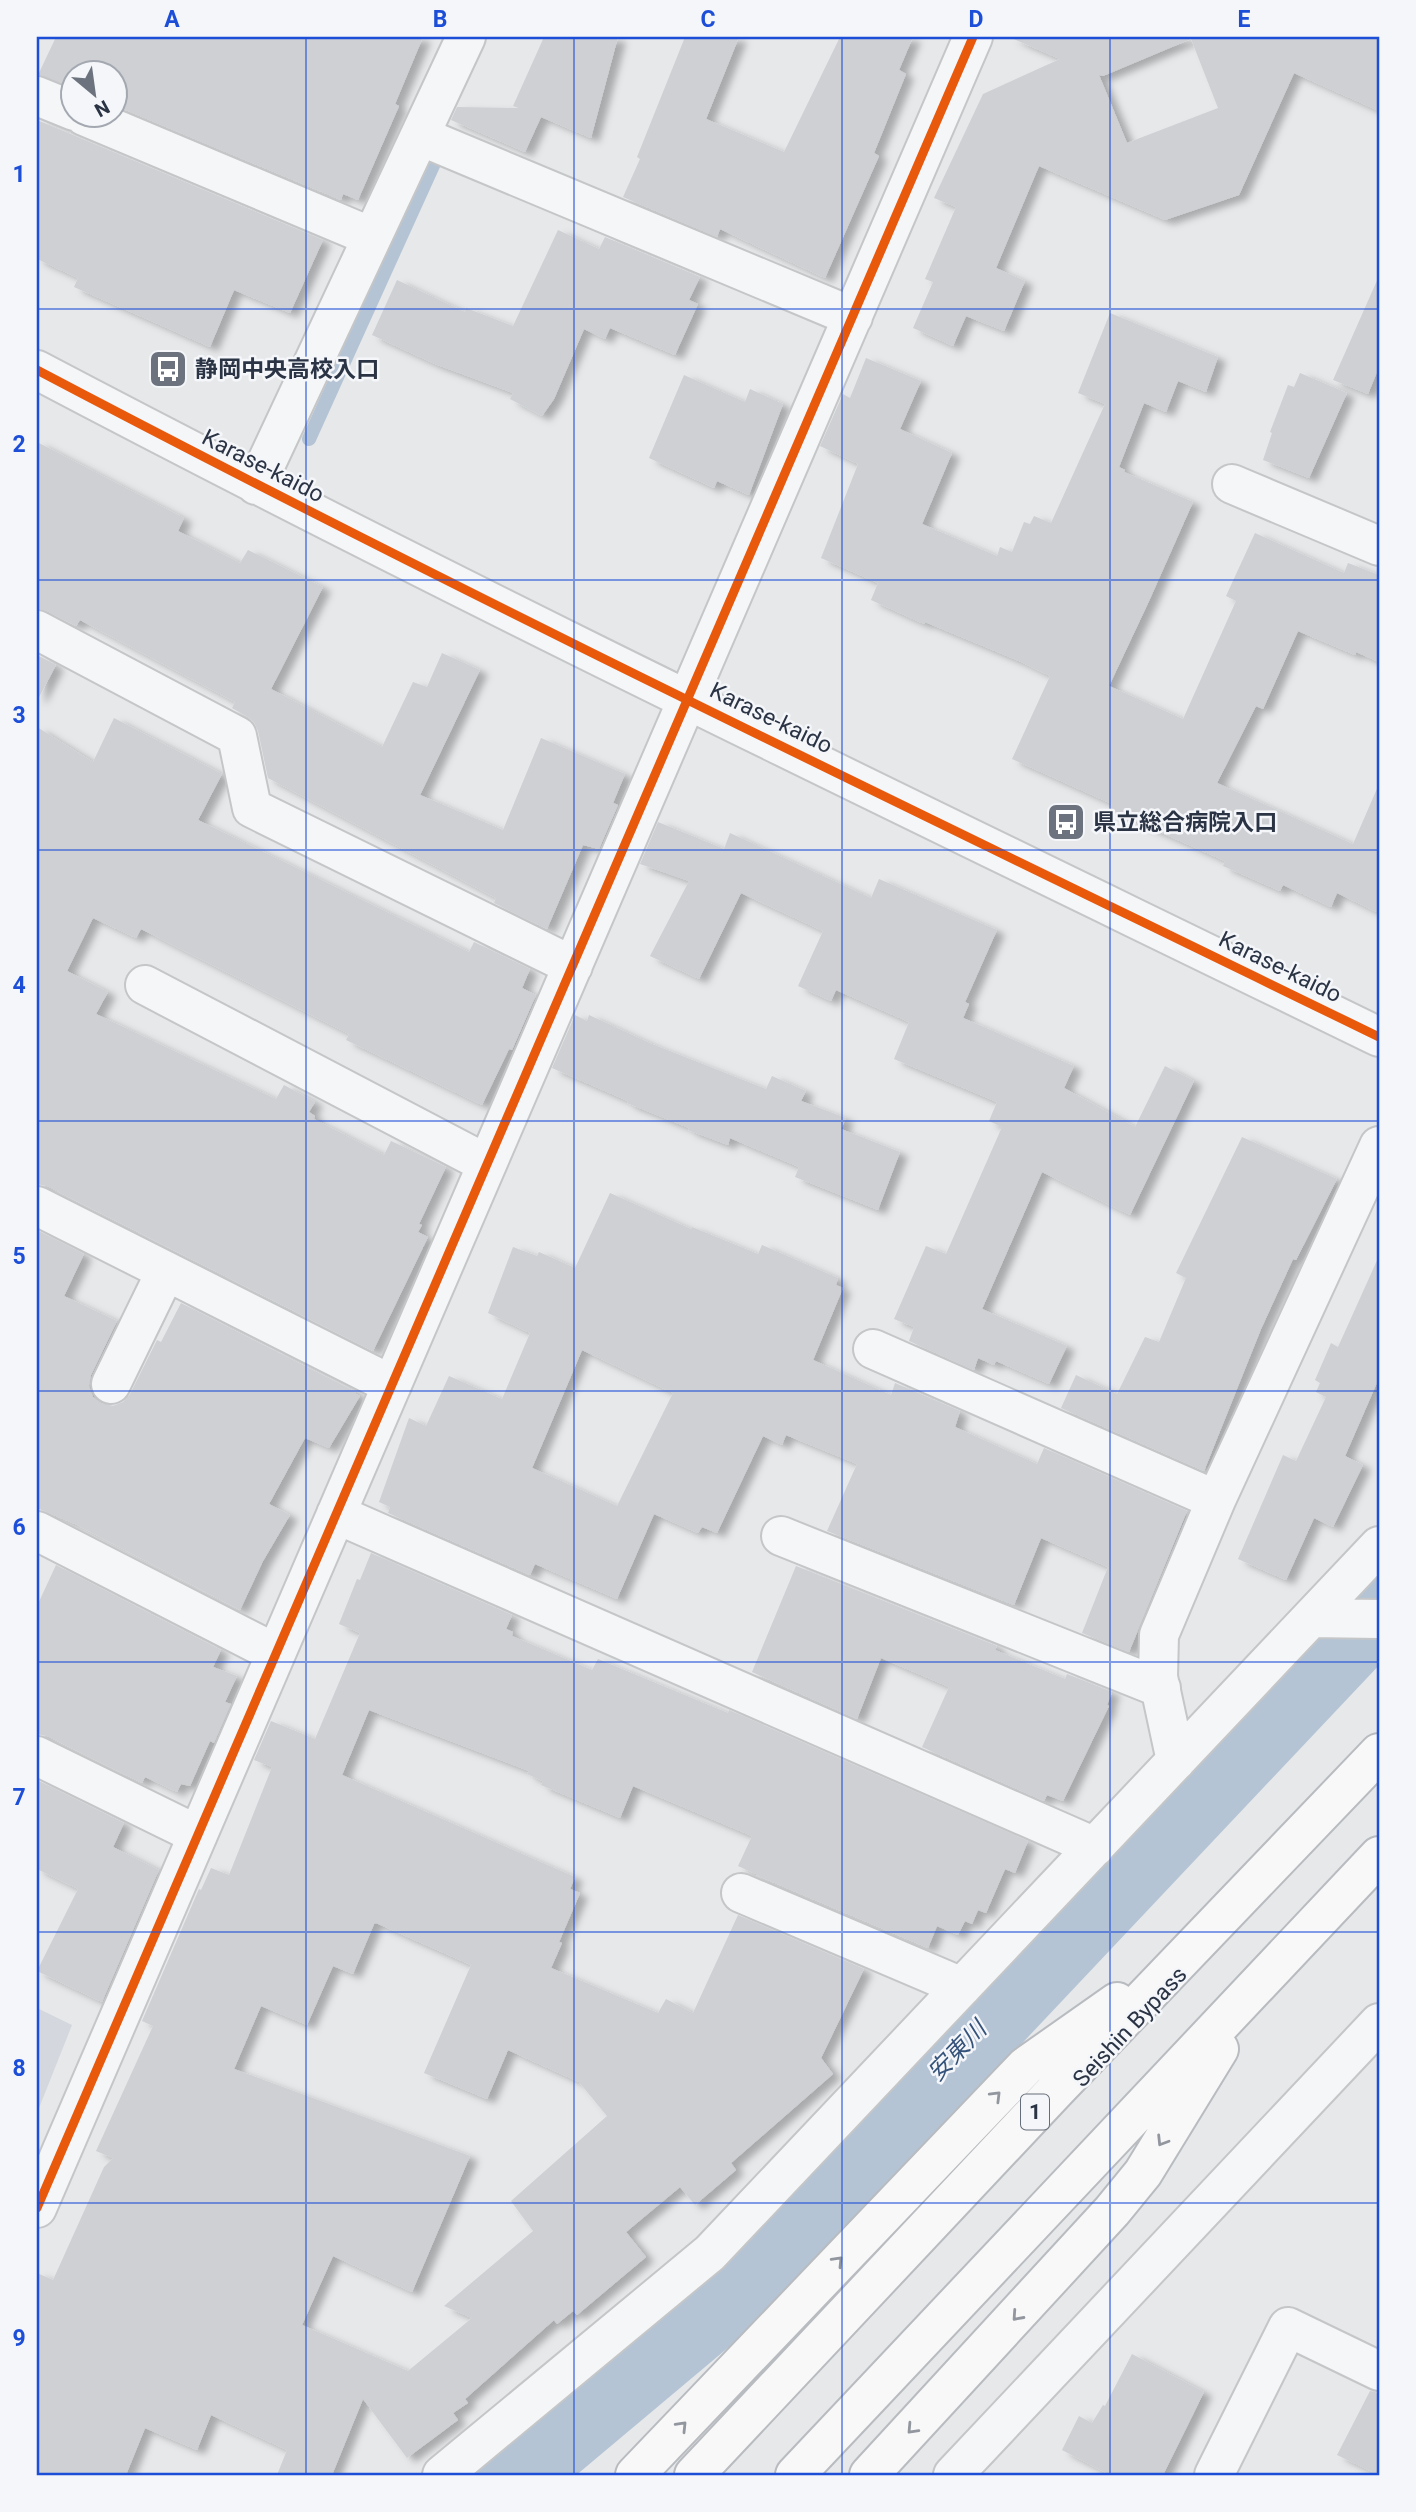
<svg xmlns="http://www.w3.org/2000/svg" width="1416" height="2512" viewBox="0 0 1416 2512" font-family="Roboto,'Noto Sans JP',sans-serif">
  <style>
    .built { fill: #d4d7dd }
    .lines { fill: none; stroke-linecap: round; stroke-linejoin: round }
    .stream { stroke: #b4c4d5; stroke-width: 14 }
    .river { stroke: #b4c4d5; stroke-width: 80 }
    .building { fill: #ced0d3; fill-rule: evenodd; filter: url(#shadow) }
    .minor-casing { stroke: #c4c6c8; stroke-width: 42 }
    .highway-casing { stroke: #b8bbbf; stroke-width: 42 }
    .minor { stroke: #f5f6f7; stroke-width: 38 }
    .highway { stroke: #f8f8f8; stroke-width: 38 }
    .cycleway-casing { stroke: #f4f6f9; stroke-width: 13 }
    .cycleway { stroke: #e8590c; stroke-width: 9 }
    .oneway { stroke: #92969e }
    .grid { fill: none; stroke: #1d4ed8; stroke-width: 2; stroke-opacity: 0.55 }
    .labels { text-anchor: middle; dominant-baseline: central; stroke-width: 5; stroke-linejoin: round; paint-order: stroke }
    .shield { fill: #f4f6f9; stroke: #676e7b; stroke-width: 2 }
    .shield-label { font-size: 21px; font-weight: bold; fill: #2b3445 }
    .poi-label { font-size: 23px; font-weight: bold; fill: #2b3445; stroke: #f4f6f9; text-anchor: start }
    .street-label { font-size: 23px; fill: #2b3445; stroke: #f4f6f9 }
    .water-label { font-size: 24px; font-style: italic; fill: #34527a; stroke: #f4f6f9 }
    .neatline { fill: none; stroke: #1d4ed8; stroke-width: 2.5 }
    .grid-label { font-size: 23px; text-anchor: middle; font-weight: bold; fill: #1d4ed8 }
  </style>
  <defs>
    <filter id="shadow"><feDropShadow dx="8" dy="4.5" stdDeviation="3.5" flood-color="#0004"/></filter>
  </defs>
  <rect width="100%" height="100%" fill="#e6e8ea"/>
  <path class="built" d="M37 2008 72 2025 37 2113Z"/>
  <g class="lines">
    <path class="stream" d="M309 439 435 161"/>
    <path class="river" d="M514 2475 713 2308 838 2180 1379 1607"/>
  </g>
  <path class="building" d="M56 37H423L395 104 399 106 358 200 343 194 341 200 116 106V74H74V87L38 75Z
    M544 37H618L591 138 541 117 525 152 451 120 457 107 519 108 513 106Z
    M685 37H739L706 119 784 152 840 37H913L899 70 906 74 874 153 879 156 825 278 720 229 717 237 623 197 640 159 637 157Z
    M1009 37H1379V111L1294 73 1239 195 1165 220 1039 166 996 268 1025 281 1004 331 966 316 953 346 913 328 933 282 925 279 956 207 934 198 983 94 1060 59ZM1191 39 1218 108 1127 143 1099 75 1103 76Z
    M37 120 323 240 290 313 234 290 210 347 74 287 78 278 37 259Z
    M558 230 599 249 605 237 700 277 689 300 698 304 675 355 610 328 605 339 584 329 554 399 542 416 510 399 513 393 435 364 372 335 397 280 465 312 466 308 513 326Z
    M1379 276V367L1368 394 1333 380Z
    M1110 313 1218 357 1206 392 1178 381 1166 412 1144 403 1119 467 1125 470 1124 472 1193 502 1149 601 1109 686 1183 719 1236 601 1226 596 1255 533 1344 573 1348 563 1379 575V662L1356 652 1355 655 1298 631 1263 709 1256 706 1217 783 1353 844 1379 784V913L1337 893 1331 907 1283 885 1280 891 1223 866 1225 861 1110 810 1112 804 1012 759 1050 676 1019 661 925 622 924 624 871 600 878 583 821 558 858 464 820 446 843 394 850 398 866 358 921 381 900 429 952 453 922 524 997 556 1000 547 1012 552 1024 522 1030 524 1034 516 1051 523 1105 404 1078 393Z
    M1300 373 1347 393 1309 478 1263 460 1272 433 1270 432 1288 385 1294 387Z
    M684 375 745 402 750 389 783 404 749 495 717 481 714 488 649 458Z
    M37 442 184 518 178 531 240 563 248 550 323 587 271 689 382 747 413 682 427 687 442 653 480 670 420 795 503 830 541 738 625 774 613 803 618 805 599 849 583 845 547 929 494 903 496 898 268 778 258 731 254 722 248 717 232 708 235 702 80 620 76 626 47 611 37 608Z
    M37 655 56 665 37 701Z
    M114 718 222 774 198 820 469 952 474 942 530 969 522 988 536 995 512 1050 509 1049 482 1105 346 1040 349 1034 141 929 136 938 93 918 67 971 108 992 96 1014 276 1099 284 1085 315 1102 309 1112 315 1116 314 1119 384 1155 391 1141 446 1167 419 1224 422 1225 418 1232 428 1237 373 1351 47 1186 37 1184V727L93 762Z
    M658 822 724 849 730 833 871 898 879 879 997 930 965 1002 969 1004 963 1018 1074 1066 1064 1088 1135 1127 1165 1066 1194 1081 1130 1215 1042 1172 982 1309 1067 1346 1049 1384 996 1361 994 1365 978 1358 974 1370 909 1341 914 1327 894 1319 926 1246 946 1254 1002 1127 989 1121 997 1102 894 1059 909 1022 836 990 831 1001 798 986 823 931 741 893 699 979 650 956 689 881 640 864Z
    M575 1015 587 1021 589 1015 652 1044 766 1089 772 1076 806 1091 801 1101 846 1118 841 1129 900 1152 878 1210 795 1177 799 1167 730 1138 728 1145 688 1130 689 1128 627 1103 628 1101 552 1068Z
    M1242 1137 1337 1179 1296 1260 1293 1259 1261 1329 1204 1471 1061 1408 1076 1375 1117 1394 1145 1337 1159 1342 1186 1278 1176 1273Z
    M610 1193 691 1229 692 1227 758 1254 762 1245 838 1278 836 1285 843 1288 813 1360 891 1395 895 1383 960 1411 955 1427 1037 1464 1044 1448 1187 1511 1129 1652 1082 1633 1108 1567 1041 1538 1014 1605 827 1531 857 1464 786 1435 782 1445 763 1436 717 1533 702 1527 698 1533 654 1514 617 1599 535 1564 530 1575 388 1513 390 1507 379 1502 409 1418 426 1426 449 1376 502 1399 530 1333 488 1313 513 1247 537 1256 539 1252 575 1268ZM582 1350 673 1393 617 1506 532 1468Z
    M37 1230 84 1254 64 1296 117 1321 91 1375 89 1386 93 1397 101 1403 113 1406 123 1402 130 1394 157 1340 161 1342 181 1303 356 1392V1394L360 1396 329 1448 305 1438 269 1504 290 1515 263 1561 240 1610 75 1524 37 1508Z
    M1379 1256V1378L1345 1456 1363 1465 1333 1527 1314 1518 1286 1580 1238 1559 1283 1455 1296 1461 1326 1397 1316 1392 1320 1383 1315 1380 1331 1343 1338 1347Z
    M371 1553 512 1615 506 1629 513 1632 512 1636 592 1670 598 1659 728 1713 729 1710 1028 1841 1015 1873 1005 1869 986 1913 978 1910 972 1924 965 1921 958 1935 937 1926 928 1948 756 1875V1874L738 1866 752 1836 633 1786 620 1818 541 1785 543 1781 527 1774 529 1771 369 1710 342 1775 575 1877 570 1889 580 1893 559 1942 562 1943 551 1968 658 2013 666 1999 693 2013 738 1915 864 1969 821 2058 833 2074 731 2163 736 2170 695 2205 680 2187 626 2232 646 2257 577 2315 573 2311 557 2324 554 2320 465 2399 468 2403 453 2413 458 2420 407 2458 363 2399 332 2475H277L287 2450 211 2415 197 2450 145 2428 126 2475H37V2273L53 2280 104 2167 113 2158 96 2151 153 2026 142 2021 199 1889 201 1890 211 1868 229 1875 272 1767 254 1760 271 1721 315 1739 360 1633 339 1624 357 1579 360 1580ZM376 1923 471 1965 424 2073 487 2099 508 2050 579 2082 607 2116 511 2201 533 2231 444 2306 472 2318 408 2371 302 2325 333 2256 412 2292 470 2156 234 2069 261 2006 307 2025 333 1966 353 1974 374 1924Z
    M56 1565 221 1650 213 1667 237 1676 225 1702 231 1704 214 1743 210 1741 190 1786 181 1784 177 1792 145 1777 142 1783 47 1736 37 1734V1606Z
    M796 1566 997 1646 995 1650 1065 1679 1067 1674 1112 1692 1107 1705 1109 1706 1063 1801 1047 1795 1044 1801 922 1747 949 1687 881 1658 857 1719 752 1672Z
    M37 1780 124 1823 113 1847 159 1870 102 2002 37 1971 78 1889 37 1869Z
    M1132 2354 1204 2392 1163 2475H1110L1062 2450 1079 2416 1092 2423 1103 2405 1105 2406Z
    M1370 2391 1379 2393V2475L1337 2455Z"/>
  <g class="lines">
    <defs>
      <path id="minor" d="M37 96 74 111
        M84 116 372 237
        M420 136 853 317
        M37 370C479 603 930 818 1379 1037
        M1232 484 1379 546
        M256 485 466 37
        M37 630 237 736 252 808 573 966
        M145 985 487 1164
        M37 1206 392 1385
        M873 1349 1216 1500
        M111 1384 166 1271
        M336 1514 1095 1847
        M37 1531 275 1653
        M781 1536 1161 1688
        M1311 1618 1379 1619
        M37 1756 198 1835
        M1176 1761 1158 1677 1159 1635 1216 1500 1379 1146
        M741 1893 962 1987
        M37 2208 973 37
        M442 2475 710 2253 1379 1546
        M953 2475 1379 2023
        M1214 2475 1288 2327 1379 2371"/>
      <path id="highway" d="M635 2475 1026 2066 1117 2002
        M694 2475 1055 2091 1379 1753
        M795 2475 1379 1856
        M869 2475 1112 2211 1143 2173 1219 2049"/>
    </defs>
    <use href="#minor" class="minor-casing"/>
    <use href="#highway" class="highway-casing"/>
    <use href="#minor" class="minor"/>
    <use href="#highway" class="highway"/>
    <defs>
      <path id="cycleway" d="M37 370C479 603 930 818 1379 1037
        M37 2208 973 37"/>
    </defs>
    <use href="#cycleway" class="cycleway-casing"/>
    <use href="#cycleway" class="cycleway"/>
  </g>
  <defs><path id="oneway-chevron" d="M-2-3.5L2.5 0L-2 3.5" fill="none" stroke-width="1.6" stroke-linecap="round" stroke-linejoin="round" transform="scale(1.75)"/></defs>
  <g class="oneway">
    <use href="#oneway-chevron" transform="translate(996 2096) rotate(-45)"/>
    <use href="#oneway-chevron" transform="translate(1162 2141) rotate(122)"/>
    <use href="#oneway-chevron" transform="translate(838 2261) rotate(-46)"/>
    <use href="#oneway-chevron" transform="translate(1017 2316) rotate(132)"/>
    <use href="#oneway-chevron" transform="translate(682 2426) rotate(-46)"/>
    <use href="#oneway-chevron" transform="translate(912 2429) rotate(133)"/>
  </g>
  <path class="grid" d="M306 37V2475M574 37V2475M842 37V2475M1110 37V2475M37 309H1379M37 580H1379M37 850H1379M37 1121H1379M37 1391H1379M37 1662H1379M37 1932H1379M37 2203H1379"/>
  <defs>
    <symbol id="bus-square" viewBox="-11 -11 22 22"><rect x="-9" y="-9" width="18" height="18" rx="4" fill="#6c737f" stroke="#f4f6f9"/><path d="M-5-6H5V4H4V6H2V4H-2V6H-4V4H-5ZM-3.5-4V0h7V-4ZM-3.5 1.2v1.5H-2V1.2ZM2 1.2v1.5H3.5V1.2Z" fill="#fff"/></symbol>
  </defs>
  <g fill-rule="evenodd">
    <use href="#bus-square" x="146" y="347" width="44" height="44"/>
    <use href="#bus-square" x="1044" y="800" width="44" height="44"/>
  </g>
  <g class="labels">
    <rect class="shield" x="1021" y="2094.5" width="28" height="35" rx="5"/>
    <g class="shield-label">
      <text x="1035" y="2112">1</text>
    </g>
    <g class="poi-label">
      <text x="195" y="369">静岡中央高校入口</text>
      <text x="1093" y="822">県立総合病院入口</text>
    </g>
    <g class="street-label">
      <text transform="translate(263 466) rotate(27)">Karase-kaido</text>
      <text transform="translate(771 718) rotate(26)">Karase-kaido</text>
      <text transform="translate(1280 967) rotate(26)">Karase-kaido</text>
      <text transform="translate(1130 2027) rotate(-47)">Seishin Bypass</text>
    </g>
    <g class="water-label">
      <text transform="translate(957 2051) rotate(-46)">安東川</text>
    </g>
  </g>
  <rect width="1416" height="2512" fill="none" stroke="#f4f6f9" stroke-width="77"/>
  <g transform="translate(94 94) rotate(151)"><circle r="33" fill="#f4f6f9" stroke="#a4a8b1" stroke-width="2"/>
  <path d="M0-5L12 26L0 18L-12 26Z" fill="#6c737f"/>
  <text y="-10" font-size="19" font-weight="bold" text-anchor="middle" fill="#2b3445">N</text>
  </g>
  <rect x="38" y="38" width="1340" height="2436" class="neatline"/>
  <g class="grid-label">
    <text x="172" y="27">A</text>
    <text x="440" y="27">B</text>
    <text x="708" y="27">C</text>
    <text x="976" y="27">D</text>
    <text x="1244" y="27">E</text>
    <text x="19" y="182">1</text>
    <text x="19" y="452">2</text>
    <text x="19" y="723">3</text>
    <text x="19" y="993">4</text>
    <text x="19" y="1264">5</text>
    <text x="19" y="1535">6</text>
    <text x="19" y="1805">7</text>
    <text x="19" y="2076">8</text>
    <text x="19" y="2346">9</text>
  </g>
</svg>
